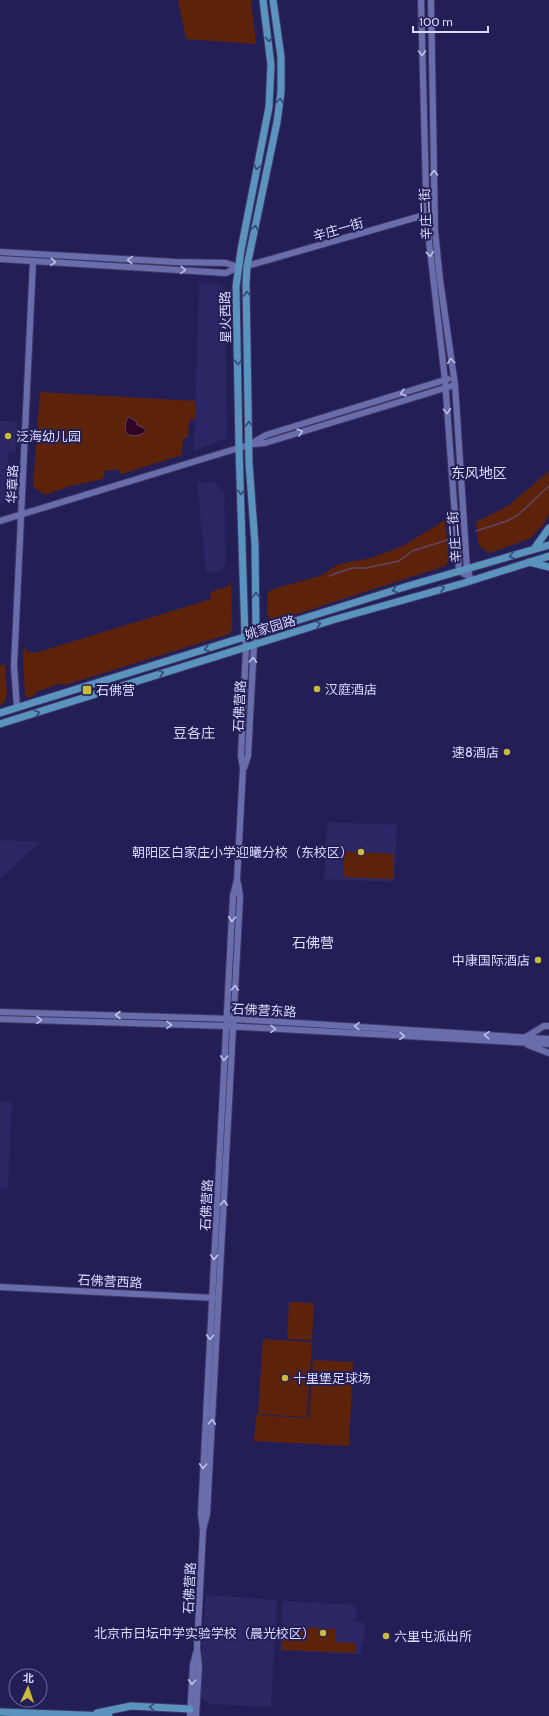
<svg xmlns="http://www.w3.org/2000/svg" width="549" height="1716" viewBox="0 0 549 1716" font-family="Cabin,'Noto Sans SC',sans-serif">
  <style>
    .built { fill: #2b2765 }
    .green { fill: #5d230a }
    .water { fill: #300424; stroke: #624465 }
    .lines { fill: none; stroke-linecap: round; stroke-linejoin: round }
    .stream { stroke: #624465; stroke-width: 1.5 }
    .secondary-casing { stroke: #3e3868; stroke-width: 8 }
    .primary-casing { stroke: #3e3868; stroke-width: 9 }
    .secondary { stroke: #6a6dab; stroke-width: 6 }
    .primary { stroke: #5a93bd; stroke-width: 7 }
    .oneway { stroke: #36487a }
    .oneway2 { stroke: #bcc0e9 }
    .poi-dot { fill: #ccb939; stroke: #231f56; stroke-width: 1.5 }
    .labels { text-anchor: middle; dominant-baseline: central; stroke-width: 4; stroke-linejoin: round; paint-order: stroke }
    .street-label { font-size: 13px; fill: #d8dbfe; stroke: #231f56 }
    .poi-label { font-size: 13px; fill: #d8dbfe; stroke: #231f56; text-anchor: start }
    .neighbourhood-label { font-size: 14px; fill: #dbdefa; stroke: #231f56 }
  </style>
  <rect width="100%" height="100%" fill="#231f56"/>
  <path class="built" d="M199 283 221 284 225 289 227 438 194 451Z
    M0 421 18 422 15 452 9 451 7 470 13 471 11 495 0 507Z
    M197 482 216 483 224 492 226 563 219 572 206 571Z
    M327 822 397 825 394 882 324 879Z
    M0 840 40 842 0 879Z
    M0 1101 12 1102 8 1189 0 1188Z
    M206 1595 277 1600 271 1707 211 1704 201 1698 202 1644Z
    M283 1601 356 1605 355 1621 365 1623 364 1644H362L361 1655 280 1650Z"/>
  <path class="green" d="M178 0H251L256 44 186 39Z
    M40 392 195 401V419L189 420 188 438H183L182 455 119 475V470H105L103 479 70 486 45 495 33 487Z
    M549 471V515L542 526 529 539 489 553 479 546 476 522 508 506Z
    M445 520 449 560 445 566 272 622 267 614 268 592 276 588 320 576 339 564 371 558 403 546Z
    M231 583 232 629 229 634 65 685 59 684 36 692 34 696 27 698 25 695 23 657 24 647 28 652 35 653 211 599 210 593C217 588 225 590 231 583Z
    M5 664 7 697 2 705H0V666Z
    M344 851 394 854 393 879 343 877Z
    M289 1302 314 1303 312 1340 287 1339Z
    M263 1339 312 1342 307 1417 258 1414Z
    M313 1360 353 1362 349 1446 254 1441 256 1415 309 1418Z
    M283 1626 336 1629 335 1642 355 1643V1653L282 1650Z"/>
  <path class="water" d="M129 417 136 421 137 425 144 428 146 431C141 436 133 437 127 434 124 430 125 420 129 417Z"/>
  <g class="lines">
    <path class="stream" d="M476 531 507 521 518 515 549 486
      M329 576 352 568H366L399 561 412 551 454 538"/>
    <defs>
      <path id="secondary" d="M421 0 426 193V215L445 380 459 571 473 579
        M431 0 435 231 440 280 455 385 467 569 469 573
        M0 252 175 262 226 263 238 267
        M0 259 226 273 238 267
        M247 266 428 214
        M253 444 265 443 455 385
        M0 521 232 450 249 445 266 435 448 379
        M17 708 14 666 33 261
        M244 768 248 756 254 644 256 634
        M0 1012 234 1019 549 1039
        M0 1019 226 1026 549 1044
        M526 1037 544 1026H549
        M528 1045 549 1053
        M0 1287 215 1298
        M203 1530 201 1514 233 896 237 880 243 768 241 756 246 647 245 638
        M190 1716 193 1665 196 1653
        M196 1716 199 1666 197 1648 203 1530 207 1514 240 897 238 883"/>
      <path id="primary" d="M534 549 549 528
        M529 562 549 567
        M256 634 255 544 249 463 246 285 247 266 277 122 281 92V57L273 0
        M245 638 239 448 236 287 241 250 269 107 271 65 263 0
        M0 713 408 586 549 545
        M0 724 336 619 464 583 549 556
        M0 1712 109 1716
        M97 1713 131 1706 190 1709"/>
    </defs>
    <use href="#secondary" class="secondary-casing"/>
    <use href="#primary" class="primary-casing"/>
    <use href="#secondary" class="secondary"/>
    <use href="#primary" class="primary"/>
  </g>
  <defs><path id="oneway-chevron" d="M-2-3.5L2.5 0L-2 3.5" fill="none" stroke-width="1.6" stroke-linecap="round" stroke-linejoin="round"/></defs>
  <g class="oneway">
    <use href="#oneway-chevron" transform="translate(269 39) rotate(84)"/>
    <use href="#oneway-chevron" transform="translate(280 101) rotate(-83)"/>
    <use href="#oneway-chevron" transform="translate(257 167) rotate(102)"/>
    <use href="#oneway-chevron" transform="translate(255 228) rotate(-79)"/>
    <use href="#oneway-chevron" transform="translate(247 294) rotate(-91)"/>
    <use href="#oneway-chevron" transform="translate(238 362) rotate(90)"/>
    <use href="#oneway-chevron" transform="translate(249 424) rotate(-91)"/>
    <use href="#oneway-chevron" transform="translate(241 492) rotate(88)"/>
    <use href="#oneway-chevron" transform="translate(512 556) rotate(163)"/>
    <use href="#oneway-chevron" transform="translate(442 588) rotate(-15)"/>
    <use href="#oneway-chevron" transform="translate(395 590) rotate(162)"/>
    <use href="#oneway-chevron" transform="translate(256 595) rotate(-91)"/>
    <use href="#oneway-chevron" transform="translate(318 624) rotate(-18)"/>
    <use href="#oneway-chevron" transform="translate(207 649) rotate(163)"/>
    <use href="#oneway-chevron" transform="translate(161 673) rotate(-17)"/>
    <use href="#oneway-chevron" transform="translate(37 713) rotate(-17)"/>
    <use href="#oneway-chevron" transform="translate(152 1707) rotate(-178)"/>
  </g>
  <g class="oneway2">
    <use href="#oneway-chevron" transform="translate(422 53) rotate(89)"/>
    <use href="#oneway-chevron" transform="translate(434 173) rotate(-91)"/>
    <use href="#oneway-chevron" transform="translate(430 254) rotate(84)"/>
    <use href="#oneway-chevron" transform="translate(130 260) rotate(-177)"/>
    <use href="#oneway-chevron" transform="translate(53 262) rotate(4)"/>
    <use href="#oneway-chevron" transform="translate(183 270) rotate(4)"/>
    <use href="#oneway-chevron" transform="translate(451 361) rotate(-98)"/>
    <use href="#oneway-chevron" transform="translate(403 393) rotate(163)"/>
    <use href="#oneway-chevron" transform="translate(447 411) rotate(86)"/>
    <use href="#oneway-chevron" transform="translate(300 432) rotate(-17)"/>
    <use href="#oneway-chevron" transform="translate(253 660) rotate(-87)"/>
    <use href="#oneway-chevron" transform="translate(232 919) rotate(93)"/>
    <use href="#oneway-chevron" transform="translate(235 988) rotate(-87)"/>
    <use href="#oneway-chevron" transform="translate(118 1015) rotate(-180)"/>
    <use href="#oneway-chevron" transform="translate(39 1020) rotate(2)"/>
    <use href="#oneway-chevron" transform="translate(169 1025) rotate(2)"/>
    <use href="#oneway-chevron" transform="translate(357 1026) rotate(-177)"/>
    <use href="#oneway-chevron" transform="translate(273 1029) rotate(3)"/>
    <use href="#oneway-chevron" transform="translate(487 1035) rotate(-176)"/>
    <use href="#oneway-chevron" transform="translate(402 1036) rotate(3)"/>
    <use href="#oneway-chevron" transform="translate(224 1058) rotate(93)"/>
    <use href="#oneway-chevron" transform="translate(224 1203) rotate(-87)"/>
    <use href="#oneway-chevron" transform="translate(214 1257) rotate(93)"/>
    <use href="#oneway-chevron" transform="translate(210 1337) rotate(93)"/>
    <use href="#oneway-chevron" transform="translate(212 1422) rotate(-87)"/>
    <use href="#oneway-chevron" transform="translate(203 1466) rotate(93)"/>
    <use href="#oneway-chevron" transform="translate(192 1682) rotate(93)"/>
  </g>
  <g class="poi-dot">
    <circle cx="8" cy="436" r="4"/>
    <circle cx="317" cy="689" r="4"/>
    <rect x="82" y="685" width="10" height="10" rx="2"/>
    <circle cx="507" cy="752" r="4"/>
    <circle cx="361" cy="852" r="4"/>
    <circle cx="538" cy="960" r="4"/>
    <circle cx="285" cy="1378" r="4"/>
    <circle cx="323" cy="1633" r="4"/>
    <circle cx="386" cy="1636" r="4"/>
  </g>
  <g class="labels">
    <g class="street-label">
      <text transform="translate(425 214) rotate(-92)">辛庄二街</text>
      <text transform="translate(338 229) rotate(-16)">辛庄一街</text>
      <text transform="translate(225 317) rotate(-91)">星火西路</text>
      <text transform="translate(12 484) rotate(-88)">华章路</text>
      <text transform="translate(454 537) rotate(-94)">辛庄二街</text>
      <text transform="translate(270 627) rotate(-17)">姚家园路</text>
      <text transform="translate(239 706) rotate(-87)">石佛营路</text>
      <text transform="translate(264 1010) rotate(3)">石佛营东路</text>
      <text transform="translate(206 1205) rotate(-87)">石佛营路</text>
      <text transform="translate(110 1281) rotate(3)">石佛营西路</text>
      <text transform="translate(189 1588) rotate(-87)">石佛营路</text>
    </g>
    <g class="poi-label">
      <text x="16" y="436">泛海幼儿园</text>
      <text x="325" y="689">汉庭酒店</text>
      <text x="96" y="690">石佛营</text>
      <text x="499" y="752" text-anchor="end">速8酒店</text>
      <text x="353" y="852" text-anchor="end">朝阳区白家庄小学迎曦分校（东校区）</text>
      <text x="530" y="960" text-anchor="end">中康国际酒店</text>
      <text x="293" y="1378">十里堡足球场</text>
      <text x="315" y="1633" text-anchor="end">北京市日坛中学实验学校（晨光校区）</text>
      <text x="394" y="1636">六里屯派出所</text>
    </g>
    <g class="neighbourhood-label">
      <text x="479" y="473">东风地区</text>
      <text x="194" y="733">豆各庄</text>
      <text x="313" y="943">石佛营</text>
    </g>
  </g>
  <g transform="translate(28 1688) rotate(3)"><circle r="19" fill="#231f56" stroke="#6b6a99"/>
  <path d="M0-3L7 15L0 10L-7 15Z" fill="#ccb939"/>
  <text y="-6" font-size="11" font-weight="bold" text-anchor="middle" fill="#d8dbfe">北</text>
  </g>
  <path d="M413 26v6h75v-6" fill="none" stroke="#d8dbfe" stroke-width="2"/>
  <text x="419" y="26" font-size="12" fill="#d8dbfe" stroke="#231f56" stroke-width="3" paint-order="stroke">100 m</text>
</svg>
